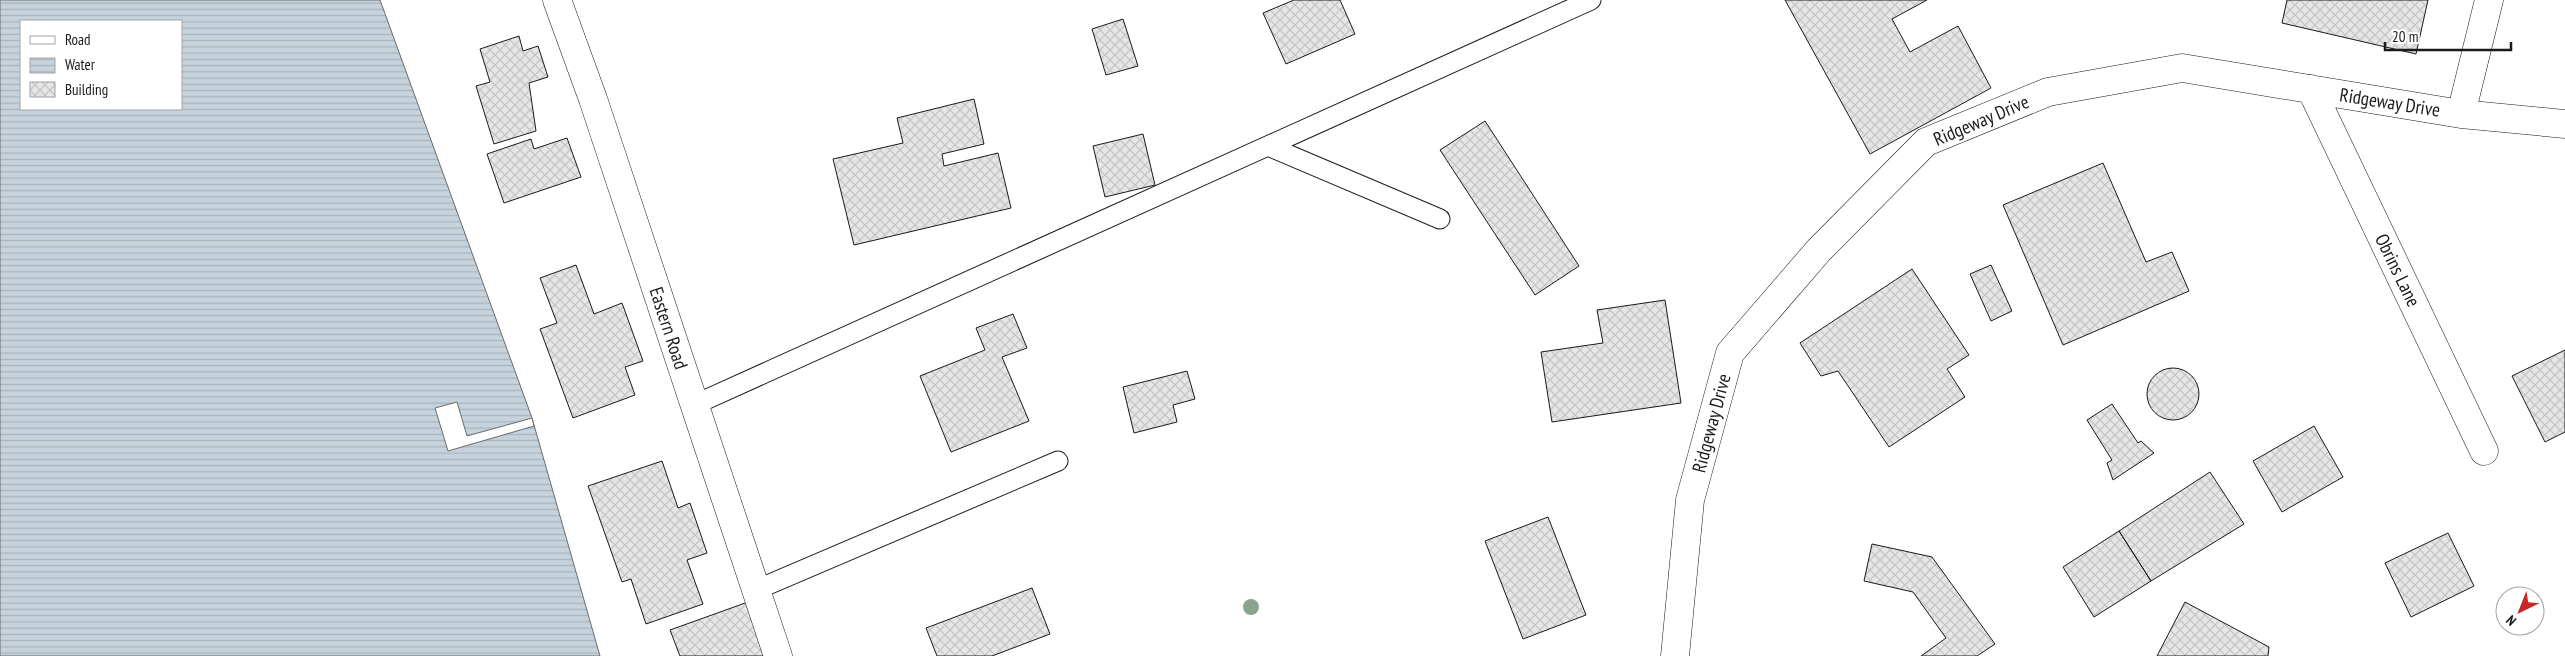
<svg xmlns="http://www.w3.org/2000/svg" width="2565" height="656" viewBox="0 0 2565 656" font-family="'PT Sans Narrow',sans-serif">
  <style>
    .water { fill: url(#water-rules); stroke: #6a6a6a; fill-rule: evenodd }
    .pier { fill: #fff; stroke: #6a6a6a }
    .building { fill: url(#building-cross-hatch); stroke: #1a1a1a }
    .lines { fill: none; stroke-linecap: round; stroke-linejoin: round }
    .lane-casing { stroke: #1a1a1a; stroke-width: 21 }
    .street-casing { stroke: #1a1a1a; stroke-width: 29 }
    .highway-casing { stroke: #1a1a1a; stroke-width: 29 }
    .lane { stroke: #fff; stroke-width: 19 }
    .street { stroke: #fff; stroke-width: 28 }
    .highway { stroke: #fff; stroke-width: 28 }
    .tree { fill: #8aa48f }
    .labels { text-anchor: middle; dominant-baseline: central; stroke-width: 4; stroke-linejoin: round; paint-order: stroke }
    .street-label { font-size: 19px; fill: #1a1a1a; stroke: #fff }
  </style>
  <defs>
    <pattern id="water-rules" width="6" height="5" patternUnits="userSpaceOnUse" patternTransform="scale(1.25)"><rect width="6" height="5" fill="#c6d2dc"/><path d="M0 2.5h6" fill="none" stroke="#aab4bc"/></pattern>
    <pattern id="building-cross-hatch" width="8" height="8" patternUnits="userSpaceOnUse" patternTransform="scale(1.25)"><rect width="8" height="8" fill="#e6e6e6"/><path d="M0 0l8 8M0 8l8-8" fill="none" stroke="#c5c5c5"/></pattern>
  </defs>
  <rect width="100%" height="100%" fill="#fff"/>
  <path class="water" d="M0 0H380L532 418 600 656H0ZM21 21H181V109H21Z"/>
  <path class="pier" d="M457 402 467 436 532 418 534 426 448 451 435 408Z"/>
  <path class="building" d="M1294 0H1340L1355 34 1286 64 1263 13Z
    M1785 0H1927L1892 19 1910 52 1958 26 1991 88 1870 154Z
    M2287 0H2428L2416 54 2282 23Z
    M1123 19 1138 66 1106 75 1092 29Z
    M519 36 523 51 538 46 548 77 529 83 536 131 494 144 476 86 490 82 480 49Z
    M974 99 984 144 942 154 944 166 998 153 1011 208 854 245 833 159 903 143 897 118Z
    M1485 121 1579 266 1535 295 1440 150Z
    M1143 134 1155 185 1105 197 1093 146Z
    M567 138 581 177 504 203 487 154 531 139 534 149Z
    M2103 163 2146 262 2172 252 2189 291 2063 345 2003 205Z
    M576 265 594 314 622 303 643 361 625 367 635 395 573 418 540 329 557 323 540 278Z
    M1991 265 2012 311 1991 321 1970 274Z
    M1912 269 1969 355 1947 369 1965 397 1889 447 1838 371 1821 376 1800 343Z
    M1665 300 1681 403 1552 422 1541 352 1603 343 1597 310Z
    M1013 314 1027 348 1002 357 1029 421 951 452 920 376 985 350 976 328Z
    M2565 350V432L2545 442 2512 376Z
    M2147 394a26 26 0 1 1 52 0a26 26 0 1 1-52 0Z
    M1187 371 1195 399 1173 405 1177 422 1134 433 1123 387Z
    M2112 404 2138 443 2141 441 2154 453 2113 480 2107 463 2112 460 2087 420Z
    M2314 426 2343 477 2282 512 2253 461Z
    M662 461 678 508 690 503 707 553 687 560 703 604 646 624 631 579 622 582 588 486Z
    M2210 472 2244 524 2151 581 2119 531Z
    M1548 517 1586 615 1523 639 1485 541Z
    M2119 531 2151 581 2094 617 2063 567Z
    M2448 533 2474 586 2411 617 2385 563Z
    M1872 544 1932 557 1995 644 1977 656H1921L1946 638 1913 592 1864 581Z
    M1032 588 1050 634 992 656H937L926 628Z
    M748 602 767 656H680L670 630Z
    M2185 602 2269 647 2268 656H2157Z"/>
  <g class="lines">
    <defs>
      <path id="lane" d="M1268 146 1440 219
        M694 405 1591 0
        M756 590 1058 461"/>
      <path id="street" d="M2311 89 2484 451
        M2461 114 2489 0
        M1675 656 1690 500 1730 353 1819 250 1926 142 2048 92 2182 68 2461 114 2565 124"/>
      <path id="highway" d="M557 0 593 99 778 656"/>
    </defs>
    <use href="#lane" class="lane-casing"/>
    <use href="#street" class="street-casing"/>
    <use href="#highway" class="highway-casing"/>
    <use href="#lane" class="lane"/>
    <use href="#street" class="street"/>
    <use href="#highway" class="highway"/>
  </g>
  <circle class="tree" cx="1251" cy="607" r="8"/>
  <g class="labels">
    <g class="street-label">
      <text transform="translate(2390 102) rotate(9)">Ridgeway Drive</text>
      <text transform="translate(1981 120) rotate(-23)">Ridgeway Drive</text>
      <text transform="translate(2398 270) rotate(64)">Obrins Lane</text>
      <text transform="translate(669 328) rotate(72)">Eastern Road</text>
      <text transform="translate(1711 423) rotate(-75)">Ridgeway Drive</text>
    </g>
  </g>
  <rect x="20" y="20" width="162" height="90" fill="#ffffff" stroke="#a3a3a3"/>
  <rect x="30" y="36" width="25" height="8" fill="#ffffff" stroke="#a3a3a3"/>
  <text x="65" y="45" font-size="15" fill="#1a1a1a">Road</text>
  <rect x="30" y="58" width="25" height="15" fill="url(#water-rules)" stroke="#a3a3a3"/>
  <text x="65" y="70" font-size="15" fill="#1a1a1a">Water</text>
  <rect x="30" y="82" width="25" height="15" fill="url(#building-cross-hatch)" stroke="#a3a3a3"/>
  <text x="65" y="95" font-size="15" fill="#1a1a1a">Building</text>
  <g transform="translate(2520 611) rotate(223)"><circle r="24" fill="#ffffff" stroke="#a3a3a3"/>
  <path d="M0-4L9 19L0 12L-9 19Z" fill="#c62828"/>
  <text y="-8" font-size="14" font-weight="bold" text-anchor="middle" fill="#1a1a1a">N</text>
  </g>
  <path d="M2385 42v8h126v-8" fill="none" stroke="#1a1a1a" stroke-width="2.5"/>
  <text x="2392" y="42" font-size="15" fill="#1a1a1a" stroke="#ffffff" stroke-width="4" paint-order="stroke">20 m</text>
</svg>
